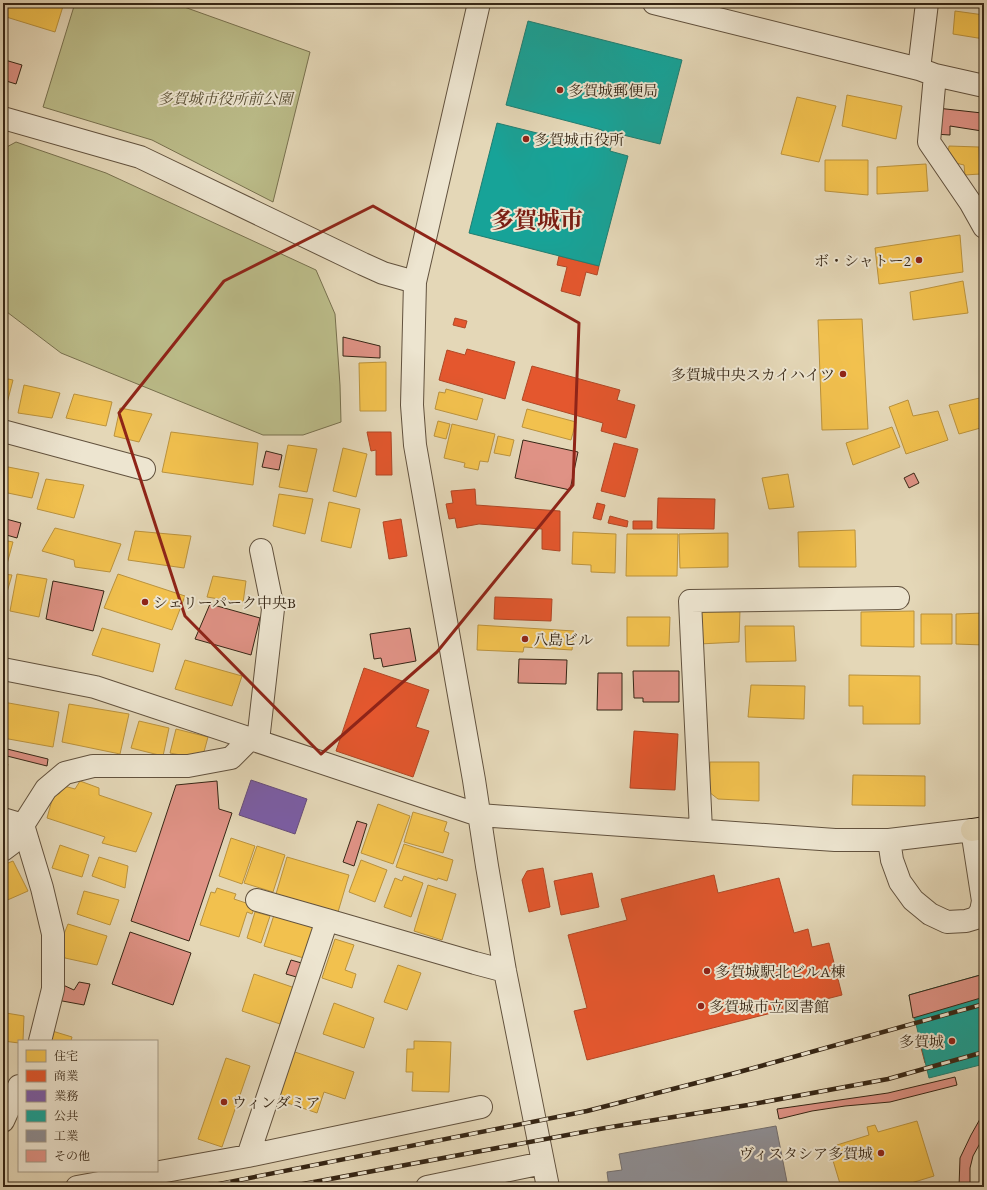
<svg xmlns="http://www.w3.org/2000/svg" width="987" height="1190" viewBox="0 0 987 1190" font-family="'EB Garamond','Noto Serif JP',serif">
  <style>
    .green { fill: #bbbc89; stroke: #78714f }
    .homes { fill: #f2c14e; stroke: #ba923d }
    .shops { fill: #e4572e; stroke: #b04826 }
    .offices { fill: #7b5ea7; stroke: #664d7b }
    .public { fill: #17a398; stroke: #207e71 }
    .industry { fill: #8d8d92; stroke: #736e6c }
    .building { fill: #df9285; stroke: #362615 }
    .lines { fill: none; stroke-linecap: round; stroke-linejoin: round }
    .minor-casing { stroke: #62523e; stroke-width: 24 }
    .major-casing { stroke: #362615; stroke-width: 24 }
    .minor { stroke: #ede5d0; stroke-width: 22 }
    .major { stroke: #e4d7b7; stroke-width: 22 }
    .rail-casing { stroke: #362615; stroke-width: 4.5 }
    .rail { stroke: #ede5d0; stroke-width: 3; stroke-dasharray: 9; stroke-linecap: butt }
    .marked { fill: none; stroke: #8f2418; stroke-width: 3; stroke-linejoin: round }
    .poi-dot { fill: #8f2418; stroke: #ede5d0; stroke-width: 1.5 }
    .labels { text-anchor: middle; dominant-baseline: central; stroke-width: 4; stroke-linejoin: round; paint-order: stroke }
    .poi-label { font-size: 15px; fill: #362615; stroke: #ede5d0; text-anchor: start }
    .park-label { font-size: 15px; font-style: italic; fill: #574c32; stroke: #ede5d0 }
    .town-label { font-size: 23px; font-weight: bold; fill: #7a1f14; stroke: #ede5d0 }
  </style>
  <rect width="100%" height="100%" fill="#e4d7b7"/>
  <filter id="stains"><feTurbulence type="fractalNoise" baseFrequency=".005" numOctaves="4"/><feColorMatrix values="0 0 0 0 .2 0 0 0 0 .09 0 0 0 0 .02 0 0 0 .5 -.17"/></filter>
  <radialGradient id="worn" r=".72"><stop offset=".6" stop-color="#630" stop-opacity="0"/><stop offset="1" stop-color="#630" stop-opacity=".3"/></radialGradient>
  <path class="green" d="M75 3H173L310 52 273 202 152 140 43 107Z
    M16 142 106 173 316 270 335 314 340 385 341 422 303 435H263L61 353 3 309V149Z"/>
  <path class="homes" d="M3 3H64L55 32 3 16Z
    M955 11 984 15V39L953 34Z
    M847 95 902 106 896 139 842 126Z
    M797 97 836 106 819 162 781 154Z
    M949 146 979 147 980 174 965 175 964 165 947 161Z
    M825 160H868V195L825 191Z
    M926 164 928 191 877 194V167Z
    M960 235 963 272 879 284 875 248Z
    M963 281 968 313 913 320 910 292Z
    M862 319 868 429 822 430 818 320Z
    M386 362V411H360L359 363Z
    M3 378 13 380 5 411H3Z
    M24 385 60 393 52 418 18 413Z
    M446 389 483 399 477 420 435 409 439 392 445 393Z
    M74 394 112 402 106 426 66 418Z
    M984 397V427L959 434 949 405Z
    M908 400 913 416 938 411 948 440 906 454 889 407Z
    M120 408 152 414 139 442 114 436Z
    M527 409 576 422 571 440 522 427Z
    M438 421 450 424 446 439 434 436Z
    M452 424 495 434 488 462 480 461 478 470 464 467 465 463 444 458Z
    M892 427 900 447 853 465 846 443Z
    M171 432 258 443 253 485 162 472Z
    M498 436 514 440 510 456 494 453Z
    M288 445 317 449 307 492 279 487Z
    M343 448 367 454 356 497 333 491Z
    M3 466 39 473 32 498 3 492Z
    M788 474 794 507 769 509 762 478Z
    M46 479 84 485 74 518 37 509Z
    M279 494 313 499 305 534 273 526Z
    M329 502 360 509 351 548 321 541Z
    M55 528 121 544 110 572 75 567 74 560 42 551Z
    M855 530 856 567H799L798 532Z
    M135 531 191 536 184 568 128 560Z
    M573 532 616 534 615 573 591 572V565L572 564Z
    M728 533V567L680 568 679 534Z
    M627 534H678L677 576H626Z
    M3 540 13 542 7 564 3 563Z
    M3 574 12 575 3 606Z
    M17 574 47 579 39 617 10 611Z
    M118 574 185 596 172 630 104 608Z
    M213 576 246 581 243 603 207 597Z
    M740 610 739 642 699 644V612Z
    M914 611V647L861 646V612Z
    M984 613V645L956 644V614Z
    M921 614H952V644H921Z
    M627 617H670L669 646H627Z
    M478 625 574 631 572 650 524 647 523 652 477 650Z
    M745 626H794L796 661 746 662Z
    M102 628 160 644 153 672 92 655Z
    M185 660 242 676 232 706 175 689Z
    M849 675 920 676V724H863V706H849Z
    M751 685 805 686 804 719 748 717Z
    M3 702 59 712 53 747 3 738Z
    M69 704 129 714 120 754 62 742Z
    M139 721 169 728 163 756 131 748Z
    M176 729 208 737 202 759 170 753Z
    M710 762H759V801L718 799 709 792Z
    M3 763 8 764 3 787Z
    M853 775 925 776V806L852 805Z
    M80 781 99 788V795L152 813 136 852 102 843 105 837 47 818 54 793 59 794 64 786 75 789Z
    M378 804 410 816 393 864 361 853Z
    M413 812 447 822 444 831 449 833 443 853 404 842Z
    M231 838 255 846 242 884 219 876Z
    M404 844 453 860 447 881 438 878 437 880 396 867Z
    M60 845 89 855 82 877 52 868Z
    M257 846 285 855 273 892 244 883Z
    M99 857 128 866 125 888 92 876Z
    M287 857 349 875 338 912 276 894Z
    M361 860 387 870 375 902 349 892Z
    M13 861 28 891 3 902V865Z
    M404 876 423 883 411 917 384 907 395 878 402 881Z
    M428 885 456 894 442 940 414 931Z
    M217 888 236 894 234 899 255 906 252 914 247 912 239 937 200 925 211 892 215 893Z
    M84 891 119 900 110 925 77 914Z
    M255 912 270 916 261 943 247 938Z
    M274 915 316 927 307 959 264 946Z
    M68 924 107 936 97 965 65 958 60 944Z
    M335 939 354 945 345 970 356 974 352 988 322 978Z
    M398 965 421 973 407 1010 384 1002Z
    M254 974 295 988 283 1025 242 1011Z
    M334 1003 374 1018 364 1048 323 1034Z
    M3 1005H6V1013L24 1016 23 1041H19V1043L3 1041Z
    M49 1030 72 1037 71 1041H46Z
    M414 1041 451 1042 449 1092 412 1091 413 1072H406L407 1049H414Z
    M292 1051 354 1072 345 1099 324 1092 317 1113 276 1099Z
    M226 1058 250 1066 222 1147 198 1139Z
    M917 1121 934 1176 898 1187H841L831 1154 838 1152 837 1145 869 1135 867 1127 875 1125 878 1132Z"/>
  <path class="shops" d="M559 256 599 266 597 275 586 272 580 296 561 291 567 267 557 265Z
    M455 318 467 321 465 328 453 325Z
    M467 349 515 362 505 399 439 380 447 350 465 355Z
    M532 366 620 390 617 400 635 405 626 438 601 431 603 423 522 400Z
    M367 432H391L392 475H376V450L371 451Z
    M614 443 638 449 625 497 601 491Z
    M475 489 476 505 560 511V551L542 549V529L479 524 457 528 455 518 449 519 446 504 453 503 451 491Z
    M658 498 715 499 714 529 657 528Z
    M597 503 605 505 601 520 593 518Z
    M610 516 628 521 627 527 608 523Z
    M401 519 407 556 389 559 383 522Z
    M633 521H652V529H633Z
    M495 597 552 599 551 621 494 619Z
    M364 668 429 690 416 727 429 731 413 777 336 751Z
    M634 731 678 734 675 790 630 788Z
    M543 868 550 907 529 912 522 880 527 871Z
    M592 873 599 907 561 915 554 881Z
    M714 875 718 893 779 878 794 933 808 929 812 947 829 943 842 995 587 1060 574 1011 587 1008 568 935 627 920 621 899Z
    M984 1026V1047L925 1063 920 1044Z"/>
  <path class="offices" d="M251 780 307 799 295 834 239 815Z"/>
  <path class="public" d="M528 21 682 60 660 144 615 133 610 151 628 156 599 266 469 233 497 123 597 148 602 130 506 105Z
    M984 974V1064L929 1078 909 995Z"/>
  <path class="industry" d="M776 1126 788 1187H609L607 1172 622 1170 619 1154Z"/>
  <path class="building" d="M5 60 22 65 16 84 3 80V66Z
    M937 108 982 113V131L950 126V135L934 134Z
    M343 337 380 346V358L343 356Z
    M523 440 578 452 570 490 515 478Z
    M266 451 282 455 279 470 262 467Z
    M914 473 919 483 909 488 904 478Z
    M6 519 21 523 17 538 3 534V527Z
    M53 581 104 591 93 631 46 619Z
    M210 604 260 618 251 655 195 639Z
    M410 628 416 661 383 667 381 658 374 659 370 634Z
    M519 659 567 660 566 684 518 683Z
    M633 671H679V702H643V698H634Z
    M598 673H622V710H597Z
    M3 748 48 759 47 766 3 755Z
    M217 781 219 809 232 813 189 941 131 921 176 785Z
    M357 821 367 824 354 866 343 862Z
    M130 932 191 953 173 1005 112 984Z
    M291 960 305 964 300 978 286 974Z
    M984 974V997L913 1018 909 995Z
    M79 982 90 984 84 1005 57 1000 63 985 74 990Z
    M955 1077 957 1085 890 1102 845 1106 812 1111 779 1119 777 1109 888 1093Z
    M984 1115V1136L973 1156 970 1168V1187H959L960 1158 971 1135 980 1119Z"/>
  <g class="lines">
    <defs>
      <path id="minor" d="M479 3 415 282 412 405 415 445 474 780 487 866 505 971 548 1187
        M654 3 919 69 935 75 984 86
        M919 69 927 3
        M935 75 929 142 970 202 984 227
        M3 118 140 157 363 264 383 273 415 282
        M3 431 144 469
        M3 669 95 687 479 815 835 840H889L972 830 983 901 981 911 976 918 966 921 947 922 930 914 913 900 900 882 892 860 889 840
        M258 741 273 609 261 550
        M3 819 23 825 42 888 53 934V989L40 1041
        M701 830 690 601 898 598
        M3 850 11 844 46 789 65 773 93 766H188L231 758 250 739
        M257 900 327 920
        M3 1121 19 1086
        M248 1156 327 920 475 963 505 971
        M77 1187 248 1156 481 1107
        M427 1187 543 1163"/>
      <path id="major" d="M972 830 984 828"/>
    </defs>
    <use href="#minor" class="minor-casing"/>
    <use href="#major" class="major-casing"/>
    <use href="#minor" class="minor"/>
    <use href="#major" class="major"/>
    <defs>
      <path id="rail" d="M204 1187 587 1111 739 1072 984 1004
        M287 1187 605 1128 748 1105 888 1079 984 1052"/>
    </defs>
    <use href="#rail" class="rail-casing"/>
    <use href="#rail" class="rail"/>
  </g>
  <path class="marked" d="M373 206 579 323 573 485 437 652 321 754 185 616 119 413 224 281Z"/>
  <g class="poi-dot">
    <circle cx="560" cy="90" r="4"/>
    <circle cx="526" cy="139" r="4"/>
    <circle cx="919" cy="260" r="4"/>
    <circle cx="843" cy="374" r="4"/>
    <circle cx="145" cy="602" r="4"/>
    <circle cx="525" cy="639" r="4"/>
    <circle cx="707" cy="971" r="4"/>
    <circle cx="701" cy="1006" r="4"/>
    <circle cx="952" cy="1041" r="4"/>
    <circle cx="224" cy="1102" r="4"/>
    <circle cx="881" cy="1153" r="4"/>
  </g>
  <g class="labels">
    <g class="poi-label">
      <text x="568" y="90">多賀城郵便局</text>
      <text x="534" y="139">多賀城市役所</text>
      <text x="911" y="260" text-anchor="end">ボ・シャトー2</text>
      <text x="835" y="374" text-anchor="end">多賀城中央スカイハイツ</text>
      <text x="153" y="602">シェリーパーク中央B</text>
      <text x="533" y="639">八島ビル</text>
      <text x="715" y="971">多賀城駅北ビルA棟</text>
      <text x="709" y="1006">多賀城市立図書館</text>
      <text x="944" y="1041" text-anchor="end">多賀城</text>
      <text x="232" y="1102">ウィンダミア</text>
      <text x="873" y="1153" text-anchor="end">ヴィスタシア多賀城</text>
    </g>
    <g class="park-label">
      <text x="225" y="98">多賀城市役所前公園</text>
    </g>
    <g class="town-label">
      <text x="537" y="220">多賀城市</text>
    </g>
  </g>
  <rect width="987" height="1190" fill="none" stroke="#e4d7b7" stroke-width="16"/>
  <rect x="4" y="4" width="979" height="1182" fill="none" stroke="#362615" stroke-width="2"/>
  <rect x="8" y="8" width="971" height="1174" fill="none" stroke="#362615"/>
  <rect x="18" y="1040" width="140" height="132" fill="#ede5d0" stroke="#a49985"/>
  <rect x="26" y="1050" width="20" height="12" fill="#f2c14e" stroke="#a49985"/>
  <text x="54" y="1060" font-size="12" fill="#362615">住宅</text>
  <rect x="26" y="1070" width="20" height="12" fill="#e4572e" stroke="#a49985"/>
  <text x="54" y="1080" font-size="12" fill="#362615">商業</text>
  <rect x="26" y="1090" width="20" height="12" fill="#7b5ea7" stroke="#a49985"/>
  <text x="54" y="1100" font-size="12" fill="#362615">業務</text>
  <rect x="26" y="1110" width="20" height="12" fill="#17a398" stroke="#a49985"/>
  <text x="54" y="1120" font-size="12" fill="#362615">公共</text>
  <rect x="26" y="1130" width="20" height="12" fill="#8d8d92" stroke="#a49985"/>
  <text x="54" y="1140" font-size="12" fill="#362615">工業</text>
  <rect x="26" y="1150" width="20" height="12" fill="#df9285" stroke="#a49985"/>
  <text x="54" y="1160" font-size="12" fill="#362615">その他</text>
  <rect width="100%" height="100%" filter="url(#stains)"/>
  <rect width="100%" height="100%" fill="url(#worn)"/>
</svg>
